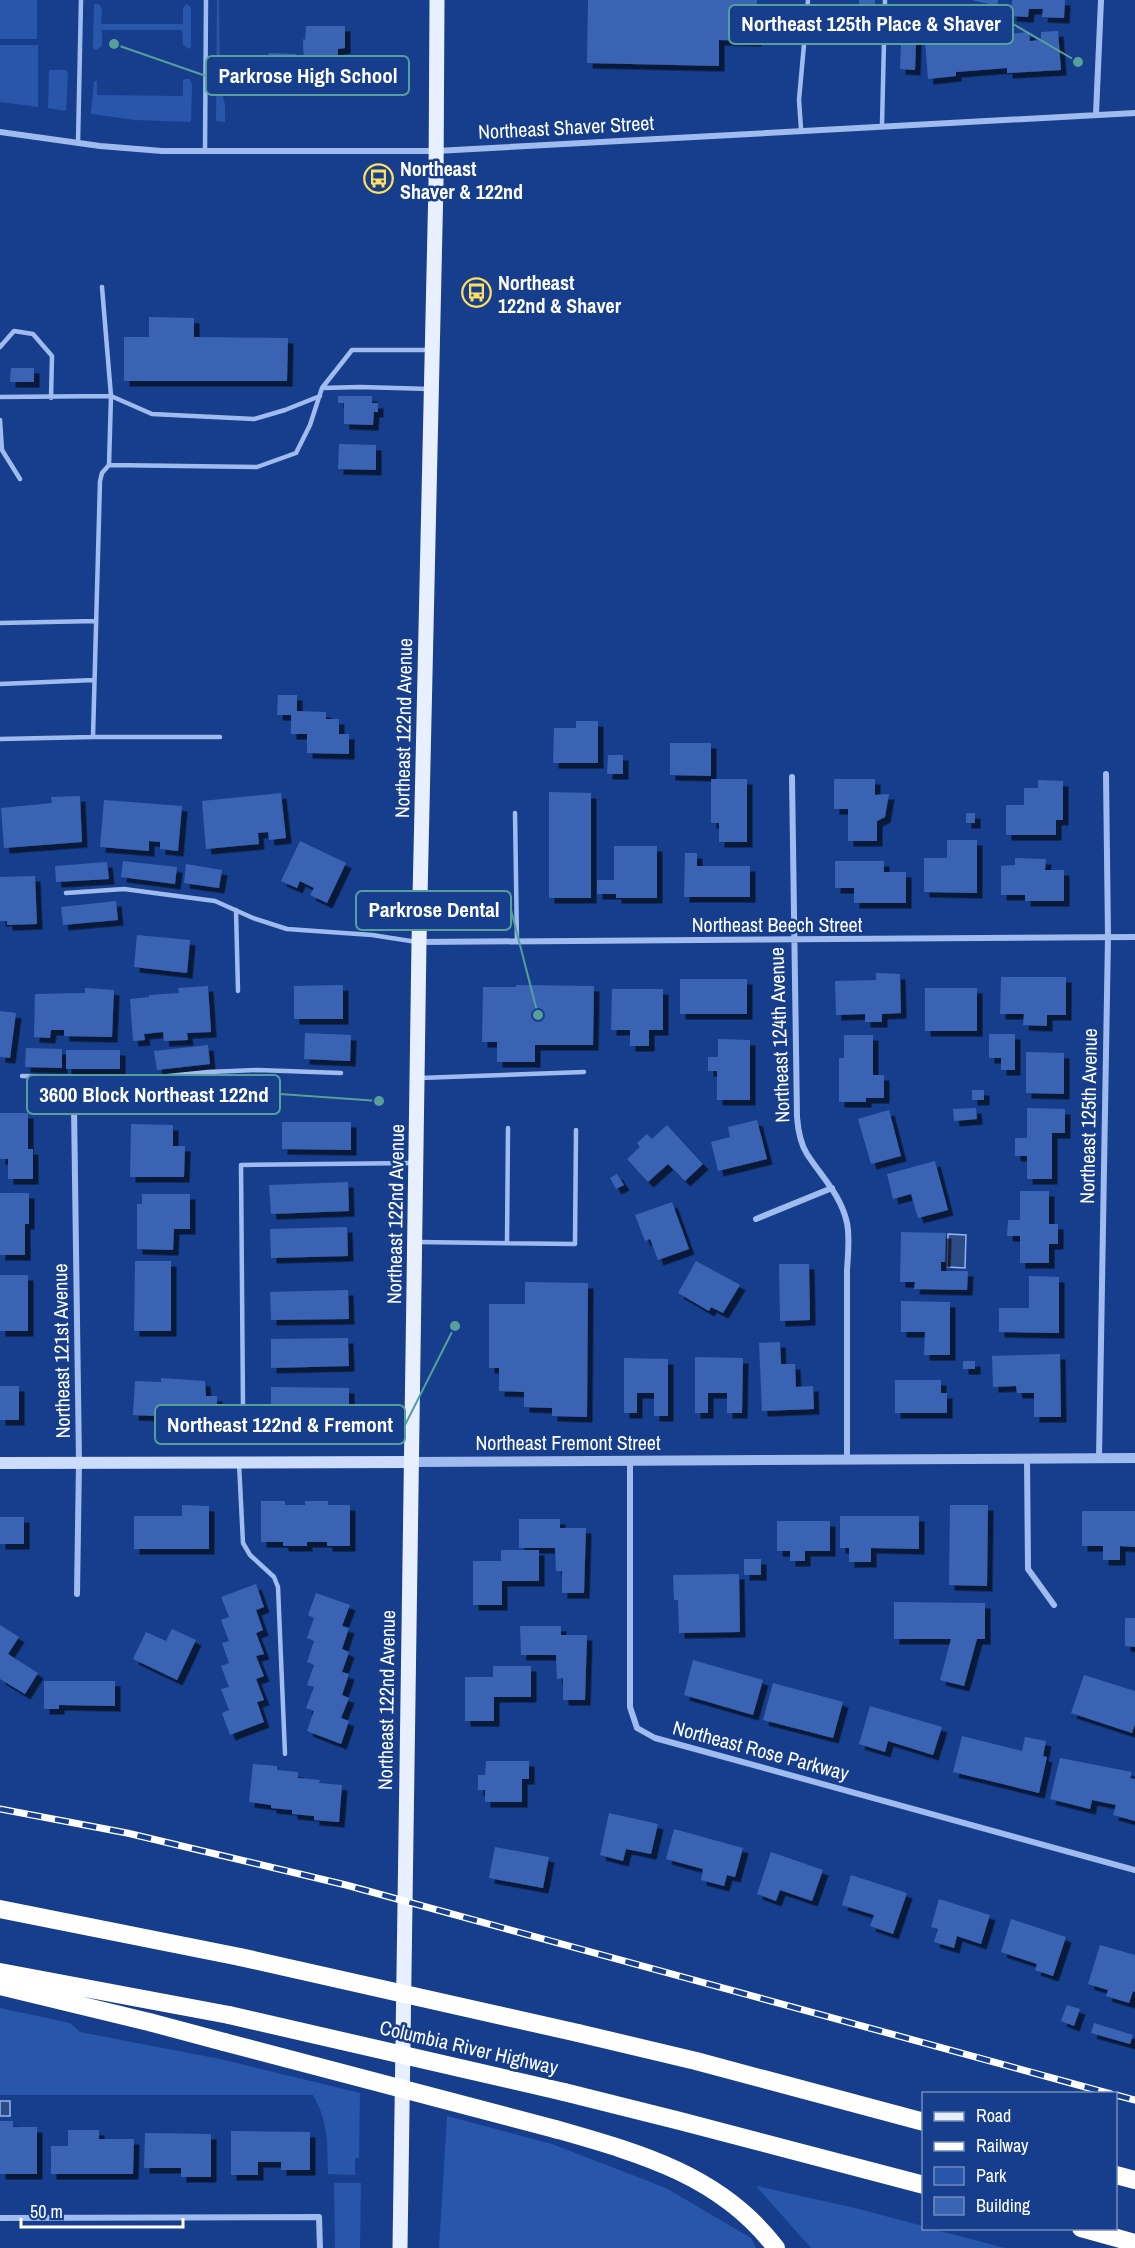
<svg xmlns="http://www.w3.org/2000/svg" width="1135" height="2248" viewBox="0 0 1135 2248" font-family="'Archivo Narrow',sans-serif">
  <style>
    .green { fill: #2856ab }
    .water { fill: #2d4b85; stroke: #92b5f2; stroke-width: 1.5 }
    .building { fill: #3a64b3; filter: url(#shadow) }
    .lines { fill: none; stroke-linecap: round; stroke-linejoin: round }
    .service { stroke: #a0bcef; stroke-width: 4.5 }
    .minor { stroke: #a0bcef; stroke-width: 6 }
    .tertiary { stroke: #a0bcef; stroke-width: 10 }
    .secondary { stroke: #cddcfb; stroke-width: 12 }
    .primary { stroke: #e8efff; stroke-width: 15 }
    .motorway { stroke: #fff; stroke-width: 18 }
    .rail-casing { stroke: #fff; stroke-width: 7 }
    .rail { stroke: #163e8c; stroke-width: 4.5; stroke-dasharray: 14; stroke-linecap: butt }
    .motorway-bridge { stroke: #fff; stroke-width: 18 }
    .labels { text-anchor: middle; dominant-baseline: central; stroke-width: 5; stroke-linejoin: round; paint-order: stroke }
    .street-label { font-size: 20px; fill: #fff; stroke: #163e8c }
    .poi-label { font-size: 20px; font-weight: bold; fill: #fff; stroke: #163e8c; text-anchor: start }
    .leader { fill: none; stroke: #579f9a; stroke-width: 2 }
    .callout-dot { fill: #579f9a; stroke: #163e8c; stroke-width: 2 }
    .callout { fill: #163e8c; stroke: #579f9a; stroke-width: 2 }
    .callout-label { font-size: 21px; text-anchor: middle; font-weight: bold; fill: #fff }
  </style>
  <defs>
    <filter id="shadow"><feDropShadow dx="5.5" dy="5.5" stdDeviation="0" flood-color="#0009"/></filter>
  </defs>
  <rect width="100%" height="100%" fill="#163e8c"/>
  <path class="green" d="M0 0H37V39H0Z
    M217 0H219L220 85 225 105V122L216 121Z
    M94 4H99L102 9 101 24H183V9L186 4 191 7V47L189 49 183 45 182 30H102V46L96 50 93 48Z
    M0 45H38V107L0 102Z
    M49 70H65L68 72 66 111 48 108Z
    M185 79H190L192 85 191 122 135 120 91 114 94 81H97V95L183 96V81Z
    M0 2008 70 2023 80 2032 220 2059 360 2093 359 2158H355V2175L328 2174C327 2143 329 2123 313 2095H0Z
    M447 2116 552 2144 666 2188 751 2238 756 2248H439Z
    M334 2183H361L360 2248H335Z
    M756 2186 855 2208 923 2226 924 2228 932 2229 1005 2248H811Z"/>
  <path class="water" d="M948 1234 966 1235 965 1268 947 1267Z
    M0 2101H10V2116H0Z"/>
  <path class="building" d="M588 0H757L756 41 719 40V66L587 63Z
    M859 0H875L873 37 857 36Z
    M972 0H998L997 6Z
    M1012 0H1065L1064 18 1042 17 1043 9H1029L1028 17 1011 16Z
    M902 16 917 17 915 70 900 69Z
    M938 25V36H943L944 45H952L951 33 975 31V39H983L982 31 1006 29 1007 34 1029 32 1030 41 1041 40V32L1058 31 1061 70 1007 73V68L956 72V76L928 79 924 26Z
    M306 26H345V48L338 49 337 72H304L303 39 305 40Z
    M269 53 296 54V87L264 85 265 64Z
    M149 317 194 318V337L288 338 287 381H124V337H149Z
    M11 368H34V382H10Z
    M338 396H372V403H378V412H374L373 425 344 424V403H338Z
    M339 444 376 445V470L338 469Z
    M278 695H297V711L326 712V719H339V734H349V754L307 753V734H291V715H277Z
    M576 721H598V763H553L554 728H576Z
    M670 743H711V776L670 775Z
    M608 755H623V774H607Z
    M711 779H747V842H719V823H711Z
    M834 779H875V795L889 794 885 817 877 821V841H848V809H834Z
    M1038 780 1063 781V820H1056V835H1006V805H1024V788H1038Z
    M549 792 591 793V898H549Z
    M281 793 286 838 269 840 268 832 258 833 259 844 206 849 202 801Z
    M80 796 82 842 4 848 1 808 52 803 51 797Z
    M104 800 182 806 178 851 160 849V842L149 841V851L100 847Z
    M966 813H975V823H966Z
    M947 840H977V893L924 892V858H947Z
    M300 841 346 863 327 903 310 895 314 888 300 881 297 888 281 881Z
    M614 846H657V898H616V894H597V880H614Z
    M685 853H697V866H750V897H684Z
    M1015 858 1046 859 1045 870H1064V901H1025V895H1001V866L1015 865Z
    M123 861 177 867 175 884 121 877Z
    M835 861H884V872H906V903H854V888H835Z
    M107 862 109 879 56 882 55 866Z
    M186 864 222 870 219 888 184 883Z
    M35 876 37 924 7 925V921H0V877Z
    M116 901 118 920 63 925 61 907Z
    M137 935 190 940 187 973 134 967Z
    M876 973 900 974 901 1013 882 1014V1022H865V1014L836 1015 835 981 876 980Z
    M1001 977H1066V1015H1047V1026L1023 1025 1024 1014H1000Z
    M680 979H747V1014H680Z
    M343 985V1019H294V986Z
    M516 985 594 986 593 1045H535V1062H497V1042H482L483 987H516Z
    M208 986 211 1032 187 1033 188 1040 164 1041 163 1032 144 1034 145 1040 133 1041 130 999 149 997V995L179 993 178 988Z
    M85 988 114 990 112 1037 64 1036V1030H51L50 1038 34 1037 35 994 85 993Z
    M925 988H977V1031H925Z
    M612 989H663V1030H649V1046H630V1030H611Z
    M0 1011 16 1013 10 1058 0 1057Z
    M305 1033 351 1035 350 1061 304 1059Z
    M989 1034H1015V1070H1001V1058H989Z
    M844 1035H873V1075H884V1098H866V1102H839V1058H844Z
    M718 1039 750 1040V1100H717V1071H708V1057H718Z
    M208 1045 210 1064 157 1070 154 1051Z
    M26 1048 62 1049V1068L25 1067Z
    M66 1050H120V1069H66Z
    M1026 1052 1064 1053V1094L1026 1093Z
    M972 1090H984V1100H972Z
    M976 1108 977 1119 954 1121 953 1109Z
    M1027 1108 1065 1109V1133H1052V1179H1027V1156H1015V1138H1027Z
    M889 1110 901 1156 871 1164 858 1119Z
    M0 1113H28V1149H33V1179H8V1159H0Z
    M757 1120 767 1159 718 1171 711 1142 730 1137 728 1127Z
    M282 1122H351V1150L282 1149Z
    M131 1124 173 1125V1146H185L184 1177H130Z
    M667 1125 703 1164 685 1181 668 1164 648 1182 627 1159 640 1147 637 1143 647 1134 652 1139Z
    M935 1161 948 1210 918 1218 911 1194 893 1199 887 1174Z
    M617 1174 624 1185 616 1189 610 1178Z
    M348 1182 349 1211 271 1214 269 1185Z
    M1020 1191H1049V1224H1058V1244H1049V1263H1020V1236H1007L1008 1220H1020Z
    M0 1193H29V1224H25V1255H0Z
    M142 1194H190V1229H174L173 1250 137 1249V1204H142Z
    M672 1202 689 1249 658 1260 650 1239 645 1241 635 1215Z
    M347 1227 348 1256 271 1258 270 1229Z
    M901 1232 946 1233 945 1262H941V1271H968L967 1290 914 1289 915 1282H900Z
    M135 1261H171V1331H134Z
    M696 1261 740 1285 723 1313 711 1307 709 1311 678 1293Z
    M779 1264H809L810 1320 780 1321Z
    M0 1275H28V1331H0Z
    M1029 1276 1059 1277V1333L999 1332V1308H1029Z
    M525 1282 588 1283 587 1417 552 1416V1408L524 1407V1392L499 1391V1368H489V1304H525Z
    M348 1290 349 1319 271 1320 270 1292Z
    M901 1301 950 1302V1355H924L925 1332H901Z
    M348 1338 349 1366 271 1368V1339Z
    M780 1342 781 1364H795L796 1387 813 1386 814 1409 762 1411 759 1343Z
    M1060 1354 1061 1417H1034V1393H1017L1016 1386 993 1387 992 1356Z
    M695 1357 743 1358 742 1413H727V1393H708V1413H695Z
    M624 1358 668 1359V1416H654V1393H637V1413H624Z
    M963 1361H975V1369H963Z
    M161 1378 205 1381 206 1396H217V1419L133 1415 135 1381 161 1382Z
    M895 1380H941V1393H947V1413H895Z
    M0 1386H19V1420H0Z
    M271 1387 349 1388V1417L271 1415Z
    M261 1501H285V1505H305V1501H328V1505H350V1546H327V1542H307V1546H283V1542H261Z
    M182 1505 209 1506V1549H134V1516H182Z
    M950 1505H988L987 1586 949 1585Z
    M1082 1511H1135V1547L1120 1546V1560H1103V1546H1082Z
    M840 1516H919V1549L871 1548V1562H849V1548H840Z
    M0 1517H24V1544H0Z
    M519 1519H560V1528H586L584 1593H562V1571H556L555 1548H519Z
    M777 1521H830V1551H805V1561H790V1551H777Z
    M501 1550H539V1581H502V1605H473V1561H501Z
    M744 1559H761V1575H744Z
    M739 1574 740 1632 679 1633 678 1600H674L673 1575Z
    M256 1584 264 1607 256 1610 263 1630 256 1633 264 1654 256 1656 264 1676 256 1679 264 1700 257 1702 264 1722 230 1735 222 1713 229 1710 221 1689 229 1687 221 1666 229 1663 222 1643 229 1641 221 1620 229 1617 221 1597Z
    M316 1593 350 1605 342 1626 349 1628 342 1649 349 1652 342 1672 349 1674 342 1695 349 1698 341 1718 349 1721 341 1744 307 1731 314 1711 306 1708 314 1687 307 1685 314 1665 307 1662 314 1641 307 1638 314 1618 308 1615Z
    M894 1602 985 1603V1639H977L964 1686 940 1680 951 1639H894Z
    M1125 1618H1135V1647L1125 1646Z
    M0 1625 19 1637 8 1654 38 1673 25 1694 0 1679Z
    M520 1626H561V1635H587L585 1700H563V1678L557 1679 556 1655H521Z
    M172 1629 196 1640 177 1680 133 1659 146 1632 166 1641Z
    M693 1660 763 1680 753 1715 684 1695Z
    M493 1666H531V1697H494V1721H465V1677H493Z
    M1084 1675 1135 1691V1724L1132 1733 1071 1713Z
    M44 1681H115V1706L59 1705V1709H44Z
    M773 1683 843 1702 833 1738 763 1720Z
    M870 1706 942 1727 933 1755 888 1741 885 1752 859 1744Z
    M962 1736 1022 1751 1025 1737 1046 1741 1043 1756 1047 1757 1039 1793 953 1772Z
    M1060 1758 1132 1772 1130 1778 1135 1779V1821L1113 1815 1116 1805 1092 1800 1090 1809 1050 1799Z
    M486 1761H529V1779H522V1802H485V1790H478V1775H485Z
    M253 1764 277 1766V1770L298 1772V1778L320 1780 319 1783 342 1785 339 1822 314 1820V1816L292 1814V1810L271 1808V1805L249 1802Z
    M609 1813 658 1824 651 1854 626 1849 623 1861 600 1855Z
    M674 1829 743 1848 735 1877 727 1875 724 1886 701 1880 703 1869 666 1859Z
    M495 1847 549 1857 543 1888 489 1878Z
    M771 1852 823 1870 812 1901 780 1890 776 1901 757 1894Z
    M851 1875 907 1893 893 1934 870 1926 874 1915 842 1905Z
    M939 1899 990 1915 981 1944 957 1936 954 1948 934 1942 938 1929 931 1927Z
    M1011 1919 1066 1937 1053 1976 1035 1970 1037 1964 1001 1952Z
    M1100 1945 1135 1955V1992L1133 1991 1129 2003 1106 1996 1108 1990 1088 1984Z
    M1067 2005 1080 2009 1074 2026 1061 2021Z
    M1094 2023 1133 2035 1130 2044 1091 2033Z
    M0 2121H13V2127H37V2174H0Z
    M68 2130H99V2139H134L133 2174H51V2146H68Z
    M231 2131 310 2132V2170H281V2162H258V2175H231Z
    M145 2133 211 2134V2177H181V2168H144Z"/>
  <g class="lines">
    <path class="service" d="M882 125 885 0
      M801 129 799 100 808 0
      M78 143 81 0
      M205 151 206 0
      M102 287 111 396 109 465 257 467 296 453 310 425 322 388 352 350H429
      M0 347 14 331 33 334 52 356 51 398
      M322 388 360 387 430 389
      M0 397 111 396 152 414 254 419 285 410 320 396
      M0 420 2 450 20 479
      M0 623 96 621
      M0 684 94 680
      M93 737H220
      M0 739 93 737 100 481 102 473 109 465
      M515 813 517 942
      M66 893 124 889 215 901 253 918 287 929 372 935 417 942
      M236 910 238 991
      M22 1076 149 1078 208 1072 258 1070 341 1073
      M73 1078 74 1107
      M420 1078 584 1072
      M418 1242 575 1244 576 1130
      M507 1243 508 1128
      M243 1407 241 1165 414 1163
      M239 1463 243 1543 250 1555 274 1577 278 1587 285 1754"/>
    <path class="minor" d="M1096 114 1101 0
      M0 132 100 146 162 151H436L1135 113
      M792 777 797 1117C798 1130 800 1143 807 1154 821 1176 841 1195 847 1223 850 1238 848 1254 847 1270V1460
      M419 942 1135 937
      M74 1107 79 1462 77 1594
      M756 1219 832 1188
      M1099 1458 1108 937 1106 774
      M1027 1459 1028 1569 1054 1605
      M630 1462V1707L637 1728 655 1738 1135 1870
      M0 2218 319 2217 320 2248"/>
    <path class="tertiary" d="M411 1462 1135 1458"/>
    <path class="secondary" d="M0 1463 411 1462"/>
    <path class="primary" d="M400 2248 419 942 436 183 437 0"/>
    <path class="motorway" d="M0 1909 240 1957
      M0 1972 229 2015
      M0 1986 149 2022 224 2042
      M578 2033 696 2061 924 2122
      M564 2092 680 2121 924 2185
      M555 2129C639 2153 721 2175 776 2248
      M1116 2175 1135 2180
      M1081 2228 1135 2243"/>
    <defs>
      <path id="rail" d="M0 1809 127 1833 346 1885 1111 2094
        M1116 2095 1135 2100"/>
    </defs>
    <use href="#rail" class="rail-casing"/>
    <use href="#rail" class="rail"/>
    <path class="motorway-bridge" d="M240 1957 578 2033
      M229 2015 564 2092
      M224 2042 555 2129"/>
  </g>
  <defs>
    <symbol id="bus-ring" viewBox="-11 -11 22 22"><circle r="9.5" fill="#163e8c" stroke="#ffe05e" stroke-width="1.5"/><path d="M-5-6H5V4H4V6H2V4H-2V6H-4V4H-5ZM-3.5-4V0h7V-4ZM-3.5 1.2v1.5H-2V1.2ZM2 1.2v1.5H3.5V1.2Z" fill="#ffe05e"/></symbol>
  </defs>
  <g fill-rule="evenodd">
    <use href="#bus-ring" x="362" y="162" width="33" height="33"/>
    <use href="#bus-ring" x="460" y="276" width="33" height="33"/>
  </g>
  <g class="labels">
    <g class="street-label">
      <text transform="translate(566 127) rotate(-3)">Northeast Shaver Street</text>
      <text transform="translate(403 728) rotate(-89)">Northeast 122nd Avenue</text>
      <text x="777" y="924">Northeast Beech Street</text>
      <text transform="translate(779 1035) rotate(-92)">Northeast 124th Avenue</text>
      <text transform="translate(1088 1116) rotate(-89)">Northeast 125th Avenue</text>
      <text transform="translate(395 1214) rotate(-89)">Northeast 122nd Avenue</text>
      <text transform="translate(61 1351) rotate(-91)">Northeast 121st Avenue</text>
      <text x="568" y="1442">Northeast Fremont Street</text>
      <text transform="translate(386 1700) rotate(-89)">Northeast 122nd Avenue</text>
      <text transform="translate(761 1750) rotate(15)">Northeast Rose Parkway</text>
      <text transform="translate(469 2047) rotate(13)">Columbia River Highway</text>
    </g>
    <g class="poi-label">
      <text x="400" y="168">Northeast<tspan x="400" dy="23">Shaver &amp; 122nd</tspan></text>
      <text x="498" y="282">Northeast<tspan x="498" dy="23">122nd &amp; Shaver</tspan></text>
    </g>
  </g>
  <path class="leader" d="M1078 62L1013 24M114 44L206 76M538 1015L511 910M379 1101L280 1094M455 1326L405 1425"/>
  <g class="callout-dot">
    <circle cx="1078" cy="62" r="6"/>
    <circle cx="114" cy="44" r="6"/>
    <circle cx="538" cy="1015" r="6"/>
    <circle cx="379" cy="1101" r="6"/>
    <circle cx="455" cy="1326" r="6"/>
  </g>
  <g class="callout">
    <rect x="729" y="5" width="284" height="39" rx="6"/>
    <rect x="206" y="56" width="203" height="39" rx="6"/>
    <rect x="356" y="891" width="155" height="39" rx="6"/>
    <rect x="27" y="1075" width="253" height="39" rx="6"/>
    <rect x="155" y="1405" width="250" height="39" rx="6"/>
  </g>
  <g class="callout-label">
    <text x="871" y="31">Northeast 125th Place &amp; Shaver</text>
    <text x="308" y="83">Parkrose High School</text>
    <text x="434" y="917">Parkrose Dental</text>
    <text x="154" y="1102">3600 Block Northeast 122nd</text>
    <text x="280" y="1432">Northeast 122nd &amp; Fremont</text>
  </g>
  <rect x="922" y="2092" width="195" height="138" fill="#163e8c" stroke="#738bba" stroke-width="1.5"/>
  <rect x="934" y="2112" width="30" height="9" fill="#e8efff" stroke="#738bba" stroke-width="1.5"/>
  <text x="976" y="2122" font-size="18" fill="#ffffff">Road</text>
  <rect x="934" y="2142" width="30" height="9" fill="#ffffff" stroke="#738bba" stroke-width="1.5"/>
  <text x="976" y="2152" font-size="18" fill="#ffffff">Railway</text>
  <rect x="934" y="2167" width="30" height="18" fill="#2856ab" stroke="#738bba" stroke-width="1.5"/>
  <text x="976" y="2182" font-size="18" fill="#ffffff">Park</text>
  <rect x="934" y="2197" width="30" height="18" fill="#3a64b3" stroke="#738bba" stroke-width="1.5"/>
  <text x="976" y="2212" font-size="18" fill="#ffffff">Building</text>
  <path d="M21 2218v9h162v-9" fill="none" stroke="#ffffff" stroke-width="3"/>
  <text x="30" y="2218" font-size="18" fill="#ffffff" stroke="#163e8c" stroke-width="4.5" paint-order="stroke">50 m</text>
</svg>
